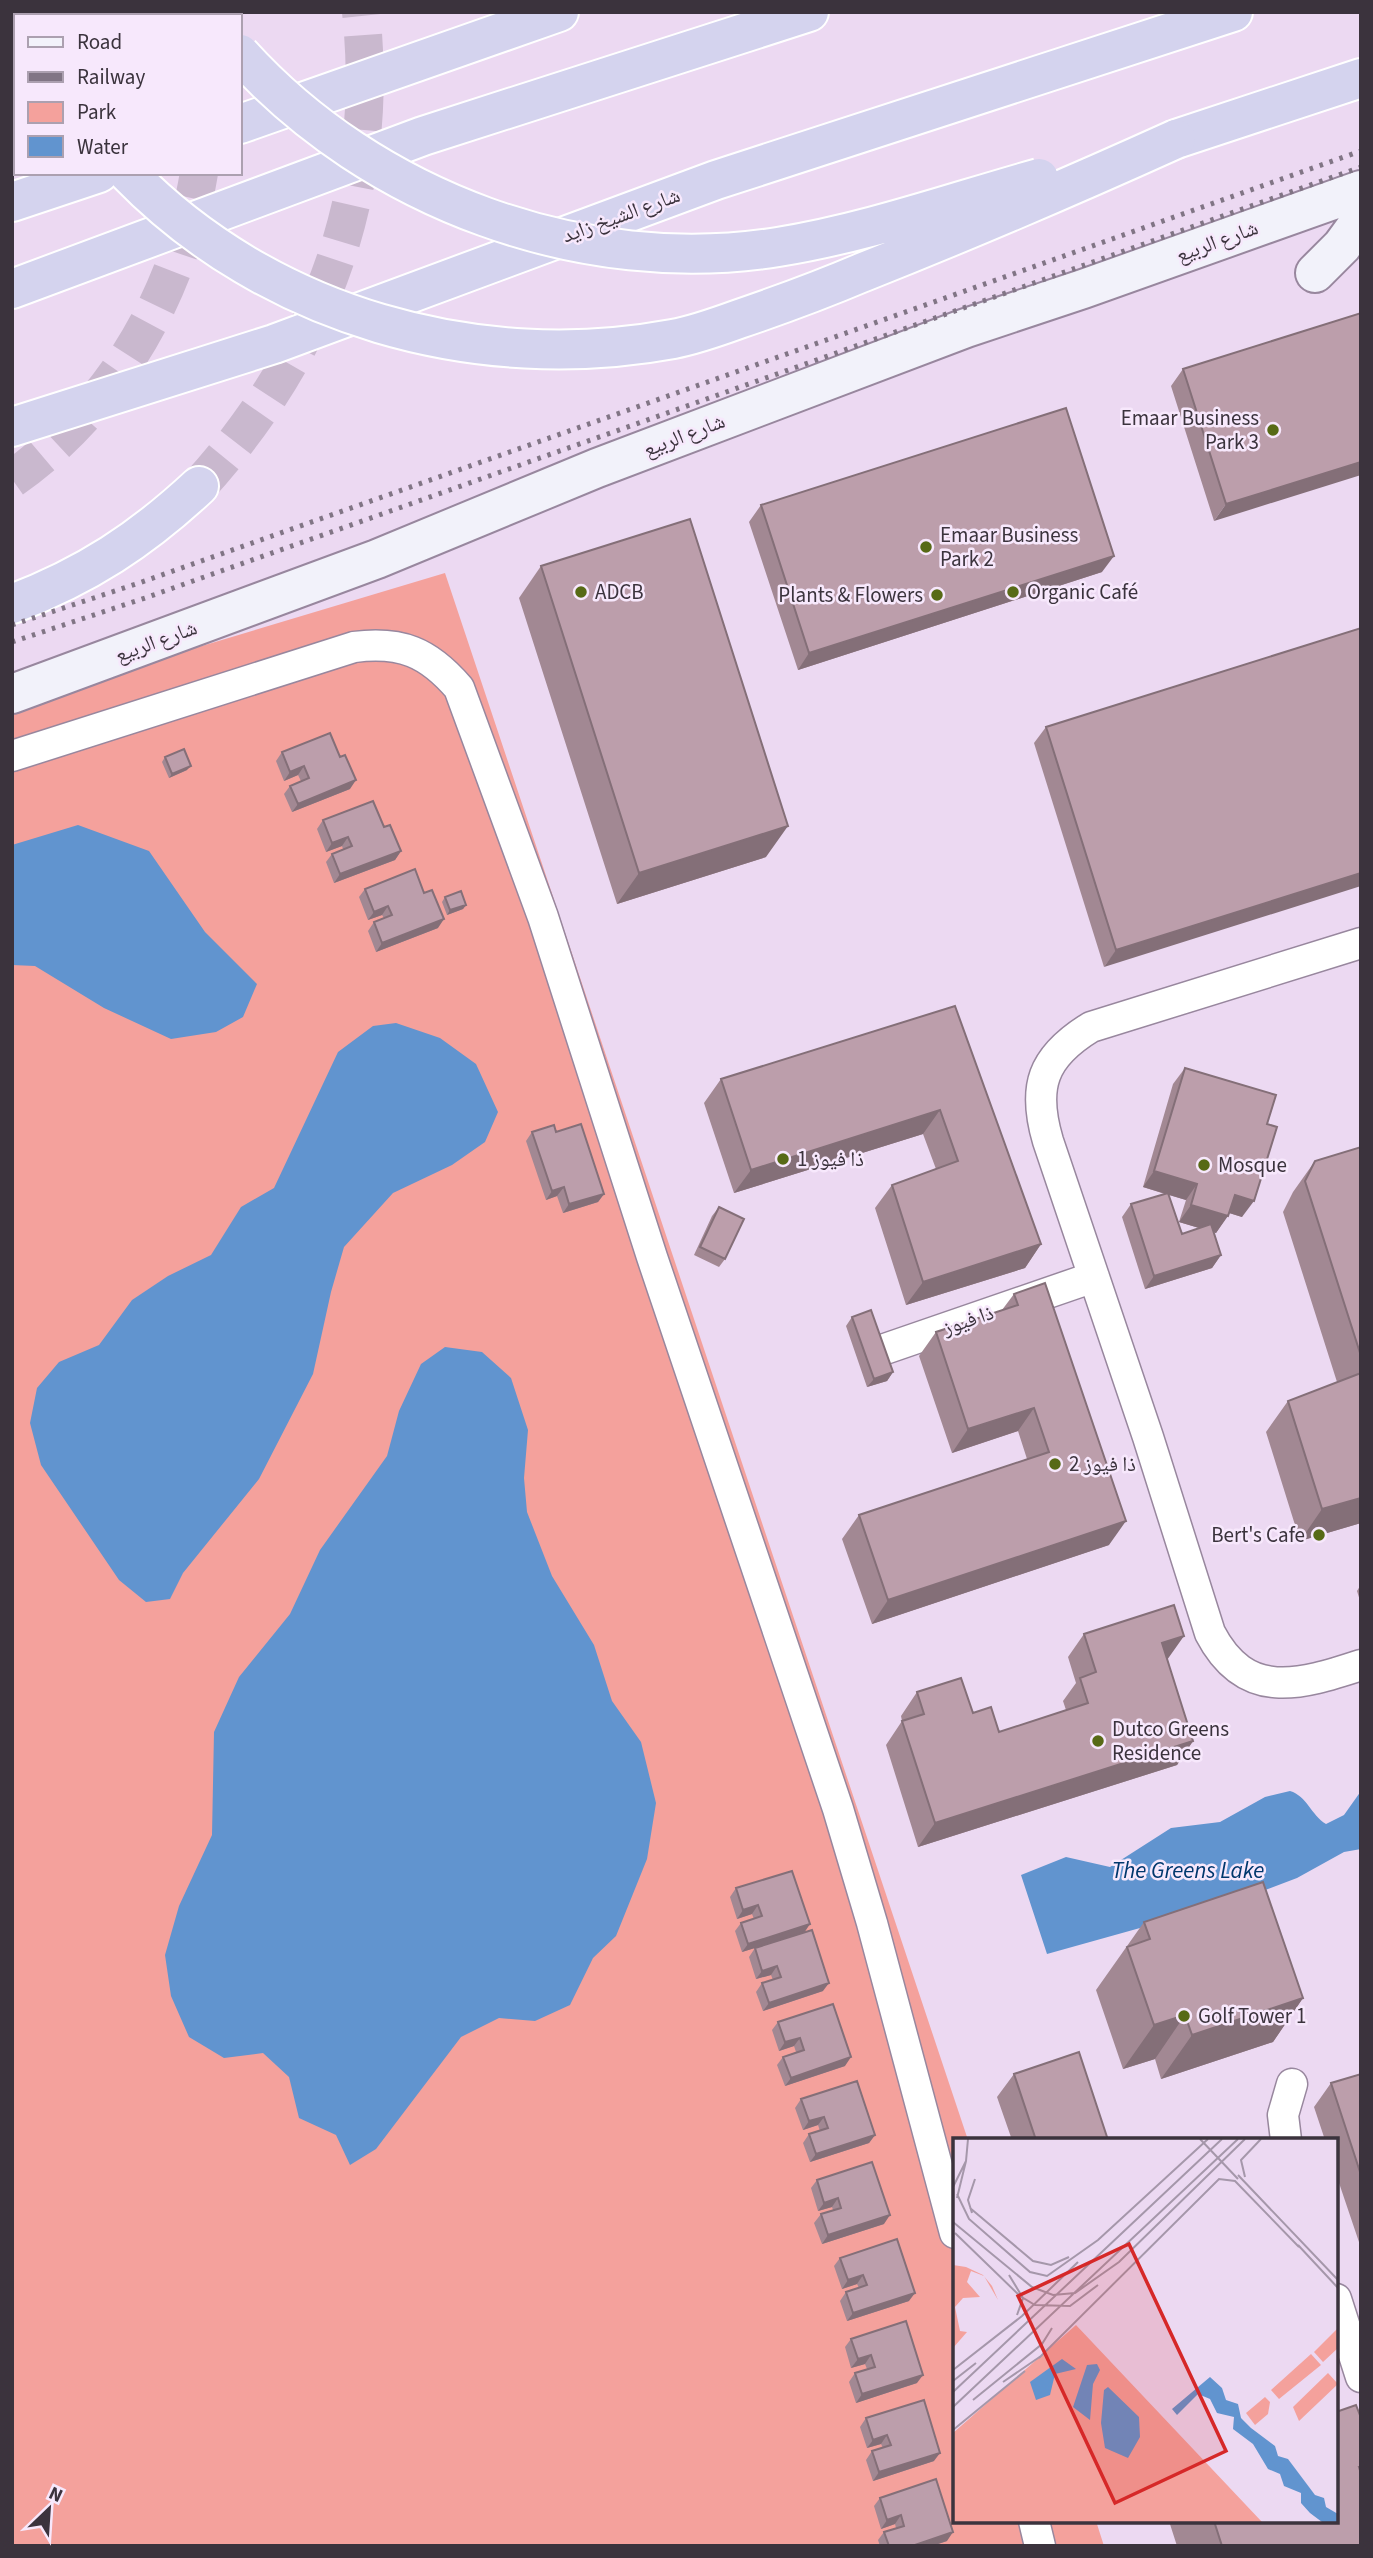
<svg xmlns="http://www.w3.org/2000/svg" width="1373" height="2558" viewBox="0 0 1373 2558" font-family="'Source Sans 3','Noto Naskh Arabic',sans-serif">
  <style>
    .green { fill: #f4a19c }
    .water { fill: #6194cf }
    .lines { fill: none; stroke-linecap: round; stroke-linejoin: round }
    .motorway-tunnel { stroke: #c9b8ce; stroke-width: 38; stroke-dasharray: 38 19; stroke-linecap: butt }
    .minor-casing { stroke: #98879e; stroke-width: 33 }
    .secondary-casing { stroke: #98879e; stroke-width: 42 }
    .motorway-casing { stroke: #fff; stroke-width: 42 }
    .minor { stroke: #fff; stroke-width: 30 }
    .secondary { stroke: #f2f2fa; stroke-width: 38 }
    .motorway { stroke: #d4d3ee; stroke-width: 38 }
    .rail { stroke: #817585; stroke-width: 5; stroke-dasharray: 3.5 7; stroke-linecap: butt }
    .motorway-bridge-casing { stroke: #fff; stroke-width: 42; stroke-linecap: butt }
    .motorway-bridge { stroke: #d4d3ee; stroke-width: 38 }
    .wall { fill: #a28893; fill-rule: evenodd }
    .shaded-wall { fill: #846f78 }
    .building { fill: #bc9eab; stroke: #846f78; stroke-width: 2 }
    .poi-dot { fill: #576a16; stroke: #f7e8fc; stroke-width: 2.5 }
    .labels { text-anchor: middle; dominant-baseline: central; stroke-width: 5; stroke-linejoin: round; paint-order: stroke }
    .street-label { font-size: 21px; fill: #3b333d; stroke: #f7e8fc }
    .poi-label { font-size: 21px; fill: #3b333d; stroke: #f7e8fc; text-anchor: start }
    .water-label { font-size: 23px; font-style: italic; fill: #00376d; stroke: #f7e8fc }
    .inset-road { fill: none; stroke: #a597aa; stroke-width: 2 }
    .view { fill: #d62828; fill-opacity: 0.15; stroke: #d62828; stroke-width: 3.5 }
    .inset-edge { fill: none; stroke: #3b333d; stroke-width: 3.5 }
  </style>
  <rect width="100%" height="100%" fill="#ecd9f2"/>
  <path class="green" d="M445 573 968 2140H955V2521H1096L1104 2546H12V703Z"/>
  <path class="water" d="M78 825 149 851 205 932 257 984 243 1017 216 1032 171 1039 104 1008 35 966 12 965V845Z
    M396 1023 440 1038 476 1064 498 1112 485 1142 452 1165 393 1193 344 1247 331 1292 313 1374 259 1479 183 1573 170 1599 146 1602 119 1580 41 1465 30 1423 37 1388 59 1362 99 1345 132 1300 168 1276 211 1255 241 1207 274 1188 338 1052 373 1026Z
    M445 1347 482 1352 511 1378 528 1430 524 1478 527 1512 552 1576 594 1645 612 1701 641 1742 656 1803 647 1859 616 1936 593 1958 570 2005 535 2021 499 2018 461 2037 376 2149 350 2165 336 2135 299 2118 289 2077 263 2053 224 2058 189 2037 171 1996 165 1955 179 1906 212 1835 214 1732 239 1677 290 1614 320 1550 387 1456 399 1411 421 1364Z
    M1290 1791C1307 1796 1311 1815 1326 1824L1344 1815 1361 1791V1849L1344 1852 1297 1878 1233 1902 1047 1954 1021 1875 1066 1857 1110 1867 1171 1828 1220 1822 1265 1797Z"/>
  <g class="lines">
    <path class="motorway-tunnel" d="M12 479C113 408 179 294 199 173
      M199 486C320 352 381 194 361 12"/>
    <defs>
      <path id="minor" d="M12 756 354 647C401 641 428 652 459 688L543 917 652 1257 838 1809 872 1923 955 2233
        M1361 943 1091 1027C1042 1057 1032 1087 1048 1141L1148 1437 1210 1633C1246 1702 1300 1685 1361 1665
        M882 1350 1094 1277
        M1286 2140 1283 2115 1292 2084
        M1336 2299 1361 2377
        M1034 2521 1040 2546"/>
      <path id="secondary" d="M1315 273 1342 246 1361 220
        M12 694 377 559 597 468 966 328 1083 289 1361 190"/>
      <path id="motorway" d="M14 12 16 16
        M204 12 207 16
        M49 16 50 12
        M12 113 16 107
        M240 124 559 12
        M1176 139 1361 78
        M12 202 99 173
        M12 289 423 136 809 12
        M12 427 274 344 716 180 1233 12
        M12 604C86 576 141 540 199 486"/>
    </defs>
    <use href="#minor" class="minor-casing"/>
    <use href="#secondary" class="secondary-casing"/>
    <use href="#motorway" class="motorway-casing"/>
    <use href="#minor" class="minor"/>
    <use href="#secondary" class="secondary"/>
    <use href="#motorway" class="motorway"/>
    <path class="rail" d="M12 625 139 583 1361 151
      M12 642 145 598 1361 167"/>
    <defs>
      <path id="motorway-bridge" d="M240 54C372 200 583 278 778 247 866 233 953 202 1039 178
        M128 173C268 317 478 375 673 339 695 335 717 327 739 319 780 305 821 290 861 273 967 231 1072 186 1176 139"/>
    </defs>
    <use href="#motorway-bridge" class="motorway-bridge-casing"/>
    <use href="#motorway-bridge" class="motorway-bridge"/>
  </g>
  <path class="wall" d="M1361 313 1214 521 1171 386 1183 369Z
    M761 505 1102 572 798 670 749 522Z
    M541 566 766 857 617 904 519 598Z
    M1361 628 1104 967 1034 743 1046 727Z
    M282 752 340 757 350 789 292 812 284 794 290 786 301 781 298 775 284 781 276 761Z
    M165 757 187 770 169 778 162 762Z
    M323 820 384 827 401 851 395 860 334 883 326 862 332 854 343 849 342 846 326 852 317 829Z
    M365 889 438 928 376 952 368 931 374 922 384 918 382 915 368 920 359 897Z
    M445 897 466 905 463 909 447 915 442 902Z
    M955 1006 1041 1244 1025 1268 906 1305 875 1208 892 1185 936 1169 923 1134 734 1193 704 1103 721 1079Z
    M1185 1068 1267 1124 1242 1217 1229 1213 1216 1233 1214 1232 1221 1255 1212 1268 1145 1289 1122 1217 1131 1204 1165 1194 1143 1187 1173 1084ZM1169 1195 1186 1200 1179 1222 1199 1228 1182 1234Z
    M532 1132H556L604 1194 598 1202 563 1213 557 1196 546 1200 526 1141Z
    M1361 1147V1523L1300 1541 1266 1432 1288 1401 1337 1382 1283 1212 1293 1192 1315 1161Z
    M719 1207 725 1259 719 1267 694 1255 712 1216Z
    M1014 1294 1109 1545 872 1624 842 1539 859 1515 1027 1459 1018 1431 952 1453 919 1356 936 1332 1002 1310Z
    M852 1317 893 1372 887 1381 867 1387 846 1326Z
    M1360 1586H1361V1604L1357 1591Z
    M1084 1634 1167 1660 1193 1741 1177 1765 918 1847 886 1745 902 1721 901 1716 917 1692 973 1713 999 1732 1066 1710 1063 1701 1076 1683 1068 1657Z
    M736 1888 804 1932 823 1991 763 2011 756 1992 762 1983 773 1980 771 1975 756 1979 749 1957 755 1948 764 1945 742 1952 735 1931 741 1923 754 1919 752 1914 737 1919 730 1897Z
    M1144 1922 1303 1998 1273 2042 1161 2079 1155 2059 1123 2069 1096 1990Z
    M778 2022 845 2066 785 2086 777 2065 783 2057 796 2052 794 2046 779 2051 772 2030Z
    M1014 2074 1108 2140H1012L997 2097Z
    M1361 2074V2248L1336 2174V2140H1325L1314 2107 1331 2083Z
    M801 2099 875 2135 869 2143 810 2162 803 2143 809 2134 820 2131 818 2125 803 2130 795 2108Z
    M817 2180 884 2224 822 2244 814 2223 821 2214 833 2210 832 2207 818 2211 811 2188Z
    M840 2258 909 2301 847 2321 840 2301 846 2292 859 2288 857 2284 842 2289 834 2266Z
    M851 2339 917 2383 856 2403 849 2382 855 2373 867 2369 865 2364 851 2368 845 2347Z
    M866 2418 934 2461 873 2481 866 2460 872 2451 883 2448 881 2444 867 2448 860 2427Z
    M880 2498 947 2541 932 2546H880L878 2540 884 2532 896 2528 895 2524 881 2529 874 2506Z
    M1169 2521H1336L1361 2546H1177Z"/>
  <path class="shaded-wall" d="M1361 462V475L1214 521 1226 504Z
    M1114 556 1102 572 798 670 809 653Z
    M191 766 187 770 169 778 172 774Z
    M304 766 298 775 284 781 290 772Z
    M356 780 350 789 292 812 298 804Z
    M788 826 766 857 617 904 639 873Z
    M348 837 342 846 326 852 332 843Z
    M401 851 395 860 334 883 340 874Z
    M1361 873V886L1104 967 1116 950Z
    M466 905 463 909 447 915 450 910Z
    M388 906 382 915 368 920 374 912Z
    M444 919 438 928 376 952 382 943Z
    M940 1110 923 1134 734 1193 751 1170Z
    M1154 1171 1197 1184 1186 1200 1143 1187Z
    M564 1187 557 1196 546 1200 552 1191Z
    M604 1194 598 1202 563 1213 569 1204Z
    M1235 1195 1254 1201 1242 1217 1223 1211Z
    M1191 1205 1228 1216 1216 1233 1179 1222Z
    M1041 1244 1025 1268 906 1305 923 1282Z
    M1221 1255 1212 1268 1145 1289 1154 1276Z
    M893 1372 887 1381 867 1387 874 1379Z
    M1034 1408 1018 1431 952 1453 968 1429Z
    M1361 1498V1523L1300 1541 1322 1509Z
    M1126 1521 1109 1545 872 1624 888 1600Z
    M1184 1636 1167 1660 1162 1643Z
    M1193 1741 1177 1765 918 1847 935 1823Z
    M758 1905 752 1914 737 1919 743 1910Z
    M810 1924 804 1933 742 1952 748 1944Z
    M777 1966 771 1975 756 1979 762 1971Z
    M829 1983 823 1991 763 2011 769 2003Z
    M1303 1998 1273 2042 1161 2079 1192 2035Z
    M1185 2015 1155 2059 1123 2069 1154 2025Z
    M800 2038 794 2046 779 2051 785 2042Z
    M851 2057 845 2066 785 2086 791 2078Z
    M824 2117 818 2125 803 2130 809 2121Z
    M875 2135 869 2143 810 2162 816 2154Z
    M838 2198 832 2207 818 2211 824 2203Z
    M890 2215 884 2224 822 2244 828 2235Z
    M863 2275 857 2284 842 2289 848 2280Z
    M915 2293 909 2301 847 2321 853 2313Z
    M871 2355 865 2364 851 2368 858 2359Z
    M923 2375 917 2383 856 2403 862 2394Z
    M887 2435 881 2444 867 2448 873 2440Z
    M940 2453 934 2461 873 2481 879 2472Z
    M901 2515 895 2524 881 2529 887 2520Z
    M953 2532 947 2541 932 2546H912Z"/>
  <path class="building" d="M1361 313V462L1226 504 1183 369Z
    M1066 408 1114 556 809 653 761 505Z
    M690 519 788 826 639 873 541 566Z
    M1361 628V873L1116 950 1046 727Z
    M330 733 340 757 345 755 356 780 298 804 290 786 309 778 304 766 290 772 282 752Z
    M184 749 191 766 172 774 165 757Z
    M373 801 384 827 390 825 401 851 340 874 332 854 352 846 348 837 332 843 323 820Z
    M415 869 424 893 432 890 444 919 382 943 374 922 392 915 388 906 374 912 365 889Z
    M461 891 466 905 450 910 445 897Z
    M955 1006 1041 1244 923 1282 892 1185 958 1161 940 1110 751 1170 721 1079Z
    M1185 1068 1276 1095 1267 1124 1277 1127 1254 1201 1235 1195 1228 1216 1191 1205 1197 1184 1154 1171Z
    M581 1124 604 1194 569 1204 564 1187 552 1191 532 1132 554 1125 556 1132Z
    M1361 1147 1360 1190 1361 1356 1305 1181 1315 1161Z
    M1168 1193 1182 1234 1211 1224 1221 1255 1154 1276 1131 1204Z
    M719 1207 744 1219 725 1259 700 1247Z
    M1045 1283 1126 1521 888 1600 859 1515 1049 1452 1034 1408 968 1429 936 1332 1018 1305 1014 1294Z
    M871 1310 893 1372 874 1379 852 1317Z
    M1361 1373V1498L1322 1509 1288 1401Z
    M1174 1605 1184 1636 1162 1643 1193 1741 935 1823 902 1721 924 1714 917 1692 961 1678 973 1713 991 1707 999 1732 1088 1703 1080 1678 1096 1672 1084 1634Z
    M792 1871 810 1924 748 1944 741 1923 762 1916 758 1905 743 1910 736 1888Z
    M1263 1882 1303 1998 1192 2035 1185 2015 1154 2025 1127 1947 1150 1939 1144 1922Z
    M812 1930 829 1983 769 2003 762 1983 781 1977 777 1966 762 1971 755 1948Z
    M833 2004 851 2057 791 2078 783 2057 804 2050 800 2038 785 2042 778 2022Z
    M1079 2052 1108 2140H1036L1014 2074Z
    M1361 2074V2175L1331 2083Z
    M857 2081 875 2135 816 2154 809 2134 828 2128 824 2117 809 2121 801 2099Z
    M872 2162 890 2215 828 2235 821 2214 841 2208 838 2198 824 2203 817 2180Z
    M897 2239 915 2293 853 2313 846 2292 867 2285 863 2275 848 2280 840 2258Z
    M906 2321 923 2375 862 2394 855 2373 875 2367 871 2355 858 2359 851 2339Z
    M924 2400 940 2453 879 2472 872 2451 891 2445 887 2435 873 2440 866 2418Z
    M1356 2405 1361 2418V2467H1359L1361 2474V2546H1222L1214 2521H1336V2412Z
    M936 2479 953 2532 912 2546H889L884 2532 904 2526 901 2515 887 2520 880 2498Z"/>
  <g class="poi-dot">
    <circle cx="1273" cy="430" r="7"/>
    <circle cx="926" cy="547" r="7"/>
    <circle cx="581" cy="592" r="7"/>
    <circle cx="1013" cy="592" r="7"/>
    <circle cx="937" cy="595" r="7"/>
    <circle cx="783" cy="1159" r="7"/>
    <circle cx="1204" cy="1165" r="7"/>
    <circle cx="1055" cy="1464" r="7"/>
    <circle cx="1319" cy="1535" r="7"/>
    <circle cx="1098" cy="1741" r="7"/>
    <circle cx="1184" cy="2016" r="7"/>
  </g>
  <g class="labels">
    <g class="street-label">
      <text transform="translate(621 215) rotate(-20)">شارع الشيخ زايد</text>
      <text transform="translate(1217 241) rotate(-20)">شارع الربيع</text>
      <text transform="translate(684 435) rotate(-21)">شارع الربيع</text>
      <text transform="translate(156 641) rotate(-20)">شارع الربيع</text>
      <text transform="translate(968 1320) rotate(-19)">ذا فيوز</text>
    </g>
    <g class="poi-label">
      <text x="1259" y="418" text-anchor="end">Emaar Business<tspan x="1259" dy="24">Park 3</tspan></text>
      <text x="940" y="535">Emaar Business<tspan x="940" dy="24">Park 2</tspan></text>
      <text x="595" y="592">ADCB</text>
      <text x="1027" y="592">Organic Café</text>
      <text x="923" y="595" text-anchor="end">Plants &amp; Flowers</text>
      <text x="797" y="1159">ذا فيوز 1</text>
      <text x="1218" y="1165">Mosque</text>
      <text x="1069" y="1464">ذا فيوز 2</text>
      <text x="1305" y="1535" text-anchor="end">Bert's Cafe</text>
      <text x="1112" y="1729">Dutco Greens<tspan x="1112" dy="24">Residence</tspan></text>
      <text x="1198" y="2016">Golf Tower 1</text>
    </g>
    <g class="water-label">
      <text x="1188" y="1870">The Greens Lake</text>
    </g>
  </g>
  <g transform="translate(953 2138)">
    <rect width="385" height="385" fill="#ecd9f2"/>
    <path d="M0 127 13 129 30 137 39 148 45 162 31 138 18 133 14 144 27 159 10 160 2 169 7 193 14 194 0 210ZM123 187 309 384H0V295ZM385 190V210L370 224 361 214ZM358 216 368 227 326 261 318 252ZM375 235 385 246 346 283 340 269ZM312 259 317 264 315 276 302 287 293 275Z" fill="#f4a19c"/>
    <path d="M109 221 123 231 102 236 97 257 83 262 77 244ZM144 226 147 232 140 246 137 282 120 269 134 227ZM257 239 269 250 273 262 285 266 288 280 298 290 322 308 325 318 335 321 362 357 371 360 373 369 385 376V384H369L357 375 348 365V355L331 348 327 336 315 331 300 306 280 291 281 279 264 275 257 261 245 256 224 277 219 271ZM155 249 186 279 187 299 175 320 152 310 148 285 151 252Z" fill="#6194cf"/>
    <path class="inset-road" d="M247 1 285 41M285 37 385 142M292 39 288 22 308 1M0 49 13 23 15 1M4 56 16 81 77 134 94 138 145 102 255 1M4 60 13 23M17 70 80 123 98 127 116 119M19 75 15 62 22 41M0 84 79 149 100 157 122 155 166 124 292 1M2 95 67 158 82 167 117 168 145 147M345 107 385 150M56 137 70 160 64 177M86 220 266 41 282 43 346 109M0 232 69 178 125 124M0 243 23 225M50 244 88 218M0 254 269 1M20 262 89 206 99 190M0 269 285 1M0 292 72 233"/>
    <path class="view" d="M176 106 273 313 162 365 65 158Z"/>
    <rect width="385" height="385" class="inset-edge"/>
  </g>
  <rect width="1373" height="2558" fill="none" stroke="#3b333d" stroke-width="28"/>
  <rect x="14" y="14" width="228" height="161" fill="#f7e8fc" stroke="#aca0b0" stroke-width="2"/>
  <rect x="28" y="37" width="35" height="10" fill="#f2f2fa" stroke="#aca0b0" stroke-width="2"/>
  <text x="77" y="49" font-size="21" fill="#3b333d">Road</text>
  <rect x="28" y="72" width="35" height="10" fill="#817585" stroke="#aca0b0" stroke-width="2"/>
  <text x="77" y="84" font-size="21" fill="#3b333d">Railway</text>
  <rect x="28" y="102" width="35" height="21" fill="#f4a19c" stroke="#aca0b0" stroke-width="2"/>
  <text x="77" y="119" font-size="21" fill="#3b333d">Park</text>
  <rect x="28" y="136" width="35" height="21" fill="#6194cf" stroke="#aca0b0" stroke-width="2"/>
  <text x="77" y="154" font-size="21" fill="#3b333d">Water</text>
  <g transform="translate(49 2509) rotate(25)" stroke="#f7e8fc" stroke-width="5" paint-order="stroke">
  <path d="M0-5L12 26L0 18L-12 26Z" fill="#3b333d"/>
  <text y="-10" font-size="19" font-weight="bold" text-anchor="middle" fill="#3b333d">N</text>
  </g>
</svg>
